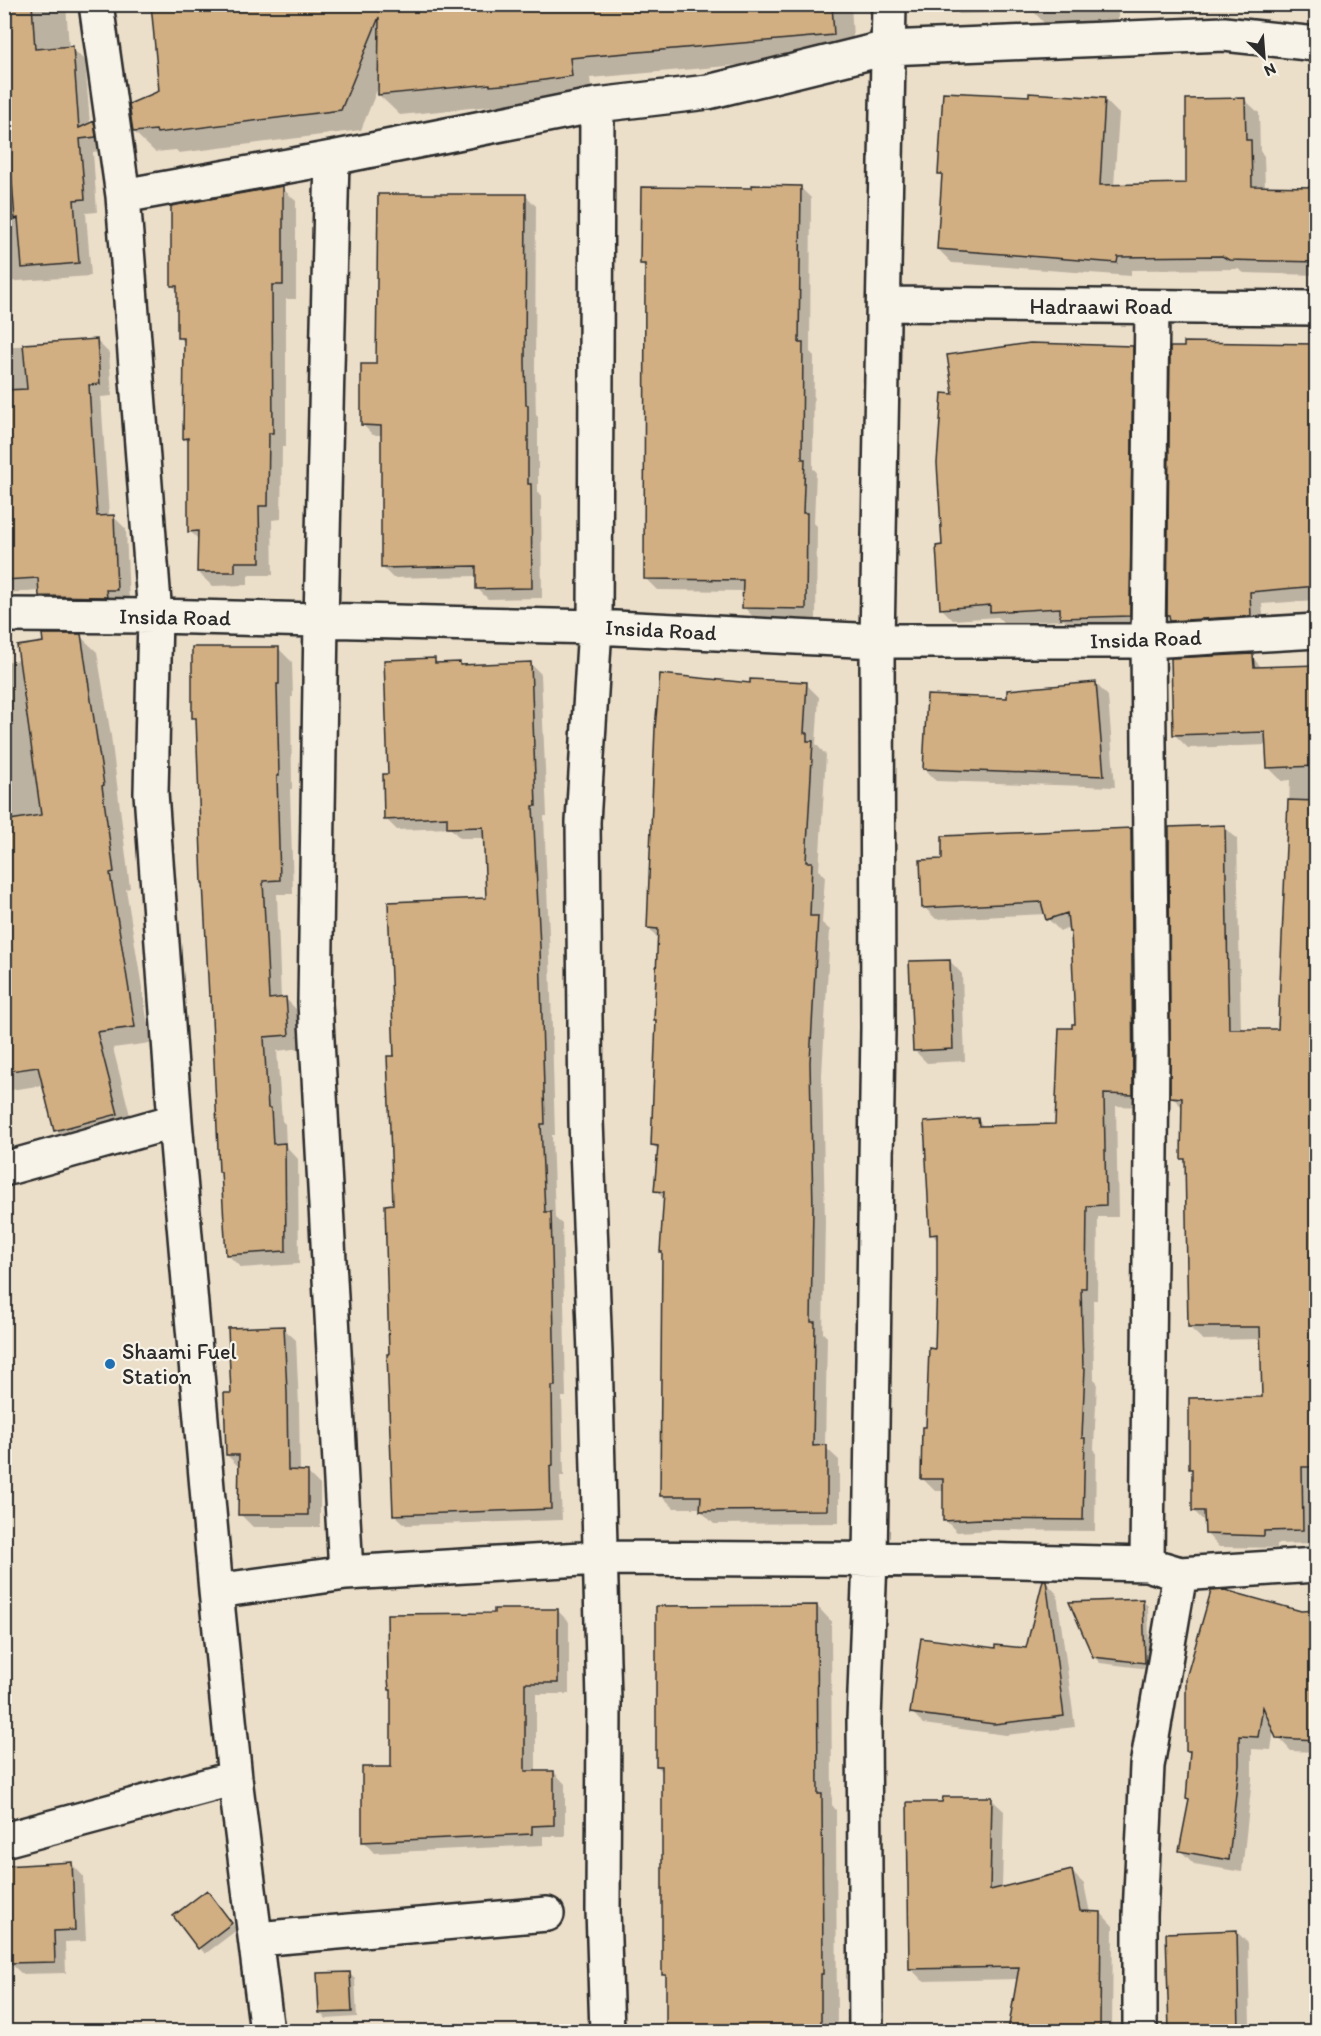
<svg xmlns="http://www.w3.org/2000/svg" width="1321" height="2036" viewBox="0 0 1321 2036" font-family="Itim,sans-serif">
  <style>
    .shadow { fill: #0003 }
    .building { fill: #d1af83; stroke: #2b2b2b; stroke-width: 1.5 }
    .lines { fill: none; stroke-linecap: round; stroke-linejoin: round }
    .minor-casing { stroke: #2b2b2b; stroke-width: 38 }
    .minor { stroke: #f7f3e8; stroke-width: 33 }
    .poi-dot { fill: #1f6fb2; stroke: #f7f3e8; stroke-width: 2 }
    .labels { text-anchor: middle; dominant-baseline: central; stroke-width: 4.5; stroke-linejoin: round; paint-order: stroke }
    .street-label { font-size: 22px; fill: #2b2b2b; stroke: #f7f3e8 }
    .poi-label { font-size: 22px; fill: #2b2b2b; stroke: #f7f3e8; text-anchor: start }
  </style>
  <rect width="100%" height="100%" fill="#ecdfca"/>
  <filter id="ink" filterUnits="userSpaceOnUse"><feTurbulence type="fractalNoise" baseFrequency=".0167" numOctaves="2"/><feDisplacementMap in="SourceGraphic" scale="12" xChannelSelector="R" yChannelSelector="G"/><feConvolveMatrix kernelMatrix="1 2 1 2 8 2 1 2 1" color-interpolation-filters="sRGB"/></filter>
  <g filter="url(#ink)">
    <path class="shadow" d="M4 4H66L69 48H72L85 61 90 124 93 123 106 136 108 150 93 152 97 212 86 213 91 276 4 282Z
      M152 4H851L854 55 590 78 592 96 400 115 379 95V85L361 130 179 153 176 150 155 152 134 132 160 92Z
      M950 4H1135L1118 6V27L1047 26 1034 12 959 14Z
      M1104 99 1119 114 1114 186 1188 185 1244 99 1259 113 1260 151 1264 156 1265 188 1316 189V275L1244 273 1238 269 1131 270V276L952 263 938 249 943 177 940 173Z
      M800 187 811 198 810 352 814 356 813 469 816 471 814 523 817 526 816 619H755L744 607V591L657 590 646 579V268L641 264 754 189Z
      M282 188 296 201V299H286V447H282L281 519 272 520 273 575H248V585L212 586 198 572 199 540 190 531V444L184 438 186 344 179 337V292L172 285Z
      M525 195 536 206 535 373 536 415 538 417V492L541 496 542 598 488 599 477 588V576L393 578 383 568V435H373L363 425 378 366Z
      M96 340 109 353 112 396 101 397 109 516H113L126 529 129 602 54 609 41 596 40 591 4 593V347Z
      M1316 346V600L1262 604 1263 615 1231 617 1232 631 1184 633 1171 620Z
      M1132 347 1144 360 1141 628 1074 629 1064 620 1004 623 998 617 953 620 941 608 943 547Z
      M80 636 97 652 111 736 130 888 126 889 151 1043 113 1048 134 1131 72 1147 56 1130 44 1085 4 1091V662L21 660Z
      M278 648 292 662 293 697H291L292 789H290L293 894H277L281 999H286L300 1013 302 1048 277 1051 282 1121 285 1124 286 1146 298 1159 299 1264 241 1268 227 1254 223 1174 220 1171 212 998 210 995 198 721 194 717Z
      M1253 658 1262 668 1316 666 1315 1543 1277 1544V1548L1219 1547 1206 1533V1523L1194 1511 1193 1471 1191 1469 1263 1398 1262 1339 1203 1340 1189 1327 1186 1161 1183 1158V1108L1172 1097 1224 826 1237 839 1241 1030 1280 1031 1290 780 1282 781 1269 768 1267 745 1188 748 1175 735Z
      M434 660 438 664H459L462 666 530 663 541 674 547 816H544L550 959 555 1135H552L555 1218 562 1224 564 1301 566 1397H562L564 1476H560L562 1520 406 1525 394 1514 395 1057 488 899 485 838H460L450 828 397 830 386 819 390 775Z
      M806 684 819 697 816 744 826 755 819 870 825 876 822 923 830 930 822 1075 825 1222 823 1333 827 1337 825 1447 839 1460V1523L714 1524 701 1511V1508H674L661 1495 665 1200 656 1191 659 1151 653 1145 659 939 648 928 751 685Z
      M1096 684 1108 696 1115 787 936 781 924 769 1009 699Z
      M1130 830 1143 842 1144 1107 1116 1106 1118 1217H1098L1097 1300H1093L1094 1379 1097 1382 1094 1449 1096 1452 1095 1531 994 1530 957 1532 945 1520V1491H935L922 1478 936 1350 938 1241 932 1234 978 1120 985 1128 1057 1126 1074 1029 1077 1026 1072 933 1070 928 1060 931 1048 919 1046 914 936 919 924 907 944 860Z
      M950 961 962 974 965 1061 927 1063 914 1050Z
      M283 1328 296 1340 299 1405 300 1472H307L320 1485V1527H253L240 1514V1468L227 1455 232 1395Z
      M1046 1582 1057 1594 1075 1727 1006 1735 923 1724 912 1712 996 1650H1027Z
      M1142 1600 1148 1606 1150 1669 1100 1663 1094 1656Z
      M817 1606 831 1621 832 1805 836 1810 837 2032H667V1979L663 1974V1772L657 1766Z
      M557 1610 569 1622V1694H536V1772H554L565 1784V1836H543V1845L374 1853 363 1841 392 1768 393 1692 390 1689 496 1615Z
      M1316 1611V1752L1291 1751 1278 1737 1274 1730 1271 1750 1252 1749V1779L1242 1872 1194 1864 1181 1851 1190 1802 1187 1799 1192 1754 1187 1750 1301 1613Z
      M991 1799 1004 1811 1002 1888 1071 1871 1084 1884 1090 1913H1101L1113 1926 1112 2032H1009L1018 1979 923 1981 910 1968 943 1804Z
      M72 1864 83 1876 86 1941 65 1942 66 1973 22 1974 10 1963 9 1941 4 1937V1868Z
      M213 1898 237 1930 205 1954 175 1917Z
      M1236 1931 1248 1943 1250 2024 1269 2023 1278 2032H1164V2029L1171 2028Z
      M349 1973 355 1979 357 2017 326 2019 320 2013Z"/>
    <path class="building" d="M4 4H32L35 49 73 46 79 128 94 121 96 137 80 139 85 199 74 200 79 263 22 268 18 218 15 219 4 82Z
      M151 4H832L834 35 570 58 572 76 516 84 490 86V84L378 95 379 17 341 110 157 133 156 130 133 132 129 104 159 91Z
      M943 92 1029 96V93L1105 98 1100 185 1186 183V99L1245 98 1246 140H1251L1252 186 1317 187V262L1229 260 1222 256 1118 257 1117 263 937 249 942 174H938Z
      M752 185 801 186 799 343H803L802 459H805L803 513H807L806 609 742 608 743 580 644 579 645 264H640L641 187 752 188Z
      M283 186V285H272L273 433H269L268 506H259L260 562H235V572H197L198 531 188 532V438L183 439 184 338H177V286H171V206Z
      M378 194H526L525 362 526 405H528V484H531L532 588 476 589V566L381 568V426L361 425V364H376Z
      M97 339 100 384 89 385 97 516 114 515 117 590H106L107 597 39 596 38 578 4 580V390L27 389 23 344Z
      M1184 342 1317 344V586L1250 592 1251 616 1170 621 1169 615H1167L1170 347H1184Z
      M1030 343 1133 346 1130 616 1060 618V608L990 612V605L940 609 936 546 942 545 937 463 942 393 953 394 947 355Z
      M42 634H81L104 785 102 786 114 872 110 873 135 1027 97 1032 118 1114 54 1131 38 1067 4 1072V821L41 815 17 646 43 642Z
      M192 647H279V684H277L279 776H277L280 880 263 881 269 999 286 997 289 1035 264 1037 268 1108H271L273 1144 285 1143 286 1251 226 1255 221 1172H219L211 996H209L203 883H202L196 718H192Z
      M1253 654 1254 667 1317 665V766L1267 768 1265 732 1173 735 1171 658Z
      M435 658V663L460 662V665L531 662 536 806H533L540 947 545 1124H541L545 1212H551L553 1289 555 1386H552L553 1465 550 1466 551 1509 393 1515 387 1354H389L385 1205 393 1204 387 1056H394L388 902 486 898 483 827 447 828V817L384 820 383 774H388L384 660Z
      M660 674 750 683V679L807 682 804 733H807V741H813L806 862H812L810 916H818L810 1062 813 1208 811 1322H815L813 1446 827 1445V1510L700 1511 701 1496H660L662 1252H660L664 1192 654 1191 658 1146 651 1145 656 1020H654L658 929 647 928 655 728Z
      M1096 682 1104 776 923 769 927 695 1007 698V690Z
      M1288 800 1317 801V1467H1302L1303 1530 1264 1531V1536L1205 1534 1204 1511H1192V1469H1189V1398L1262 1397 1260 1327H1188L1185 1159H1181L1182 1098 1170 1097 1169 827 1225 825 1229 1029H1278Z
      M1131 828 1133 1095 1104 1094 1106 1205 1087 1206 1086 1288H1081L1083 1368H1085L1082 1438H1085L1083 1520 981 1519 943 1521V1479H921L922 1427H926L929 1348 935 1349 937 1276V1234L930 1235 924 1122 978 1118 979 1126 1055 1124 1059 1028H1072V1024H1075L1071 932H1069L1067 913 1046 920 1041 902 922 908 920 860 942 859V836Z
      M950 960 953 1049 913 1051 909 961Z
      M284 1326 287 1392 288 1470 308 1471V1515H238L239 1455H226L224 1393H231L228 1328Z
      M1043 1580H1046L1064 1716 994 1724 910 1713 921 1638 995 1648V1645L1026 1648Z
      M1225 1590 1301 1611 1317 1610V1740L1276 1738 1263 1707 1258 1737 1239 1736V1765L1229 1860 1179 1851 1189 1800 1186 1799 1190 1751H1186V1678L1211 1591Z
      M1143 1599 1145 1663 1093 1657 1069 1602Z
      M817 1605 818 1794H822L823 1974H821V2031H666V1975H662V1766H656V1606Z
      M494 1609H558V1683H525V1771H554V1825L532 1826V1834L362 1842V1767H391V1690H389L388 1678 387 1614 494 1613Z
      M943 1797H992L990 1890 1072 1870 1080 1911 1101 1912 1100 2031H1008L1019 1967 909 1969 907 1802H942Z
      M72 1862 75 1930 54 1931 55 1962 9 1963 7 1933H4V1866Z
      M207 1890 232 1923 198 1949 173 1916Z
      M1237 1930 1239 2031H1169L1166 1933Z
      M350 1972 352 2012 319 2013 317 1973Z"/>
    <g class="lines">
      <defs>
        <path id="minor" d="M96 4 123 196 155 616 151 793 175 1121 216 1591 235 1778 267 2032
          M597 105 595 627 583 822 586 1121 595 1353 604 1701 603 1910 607 2032
          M332 158 321 620 315 1003 346 1573
          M123 196 332 158 597 105 708 92 887 48 1224 34 1316 44
          M885 304 1316 308
          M4 615 155 616 595 627 877 641H1148L1316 631
          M4 1169 175 1121
          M1147 1564 1152 1050 1148 641 1152 307
          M216 1591 346 1573 599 1558 976 1560 1147 1564 1180 1574 1316 1565
          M4 1840 235 1778
          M256 1939 547 1914
          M866 2032 864 1719 870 1559 878 1028 877 641 889 4
          M1140 2032V1915L1147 1766 1180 1574"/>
      </defs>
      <use href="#minor" class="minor-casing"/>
      <use href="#minor" class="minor"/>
    </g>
  </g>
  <circle class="poi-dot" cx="110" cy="1364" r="6"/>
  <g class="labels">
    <g class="street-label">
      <text x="1101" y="306">Hadraawi Road</text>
      <text transform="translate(175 617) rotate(1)">Insida Road</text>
      <text transform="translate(661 630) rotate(3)">Insida Road</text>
      <text transform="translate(1146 639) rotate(-2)">Insida Road</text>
    </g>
    <g class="poi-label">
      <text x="122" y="1351">Shaami Fuel<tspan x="122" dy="25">Station</tspan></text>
    </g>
  </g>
  <rect width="1321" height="2036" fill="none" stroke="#f7f3e8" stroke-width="24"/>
  <rect x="12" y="12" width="1297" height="2012" fill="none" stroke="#2b2b2b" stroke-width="2" filter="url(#ink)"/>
  <g transform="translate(1264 57) rotate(155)" stroke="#f7f3e8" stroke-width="4.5" paint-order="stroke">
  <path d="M0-4.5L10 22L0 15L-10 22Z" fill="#2b2b2b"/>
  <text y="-9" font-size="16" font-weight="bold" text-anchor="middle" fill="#2b2b2b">N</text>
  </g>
</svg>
